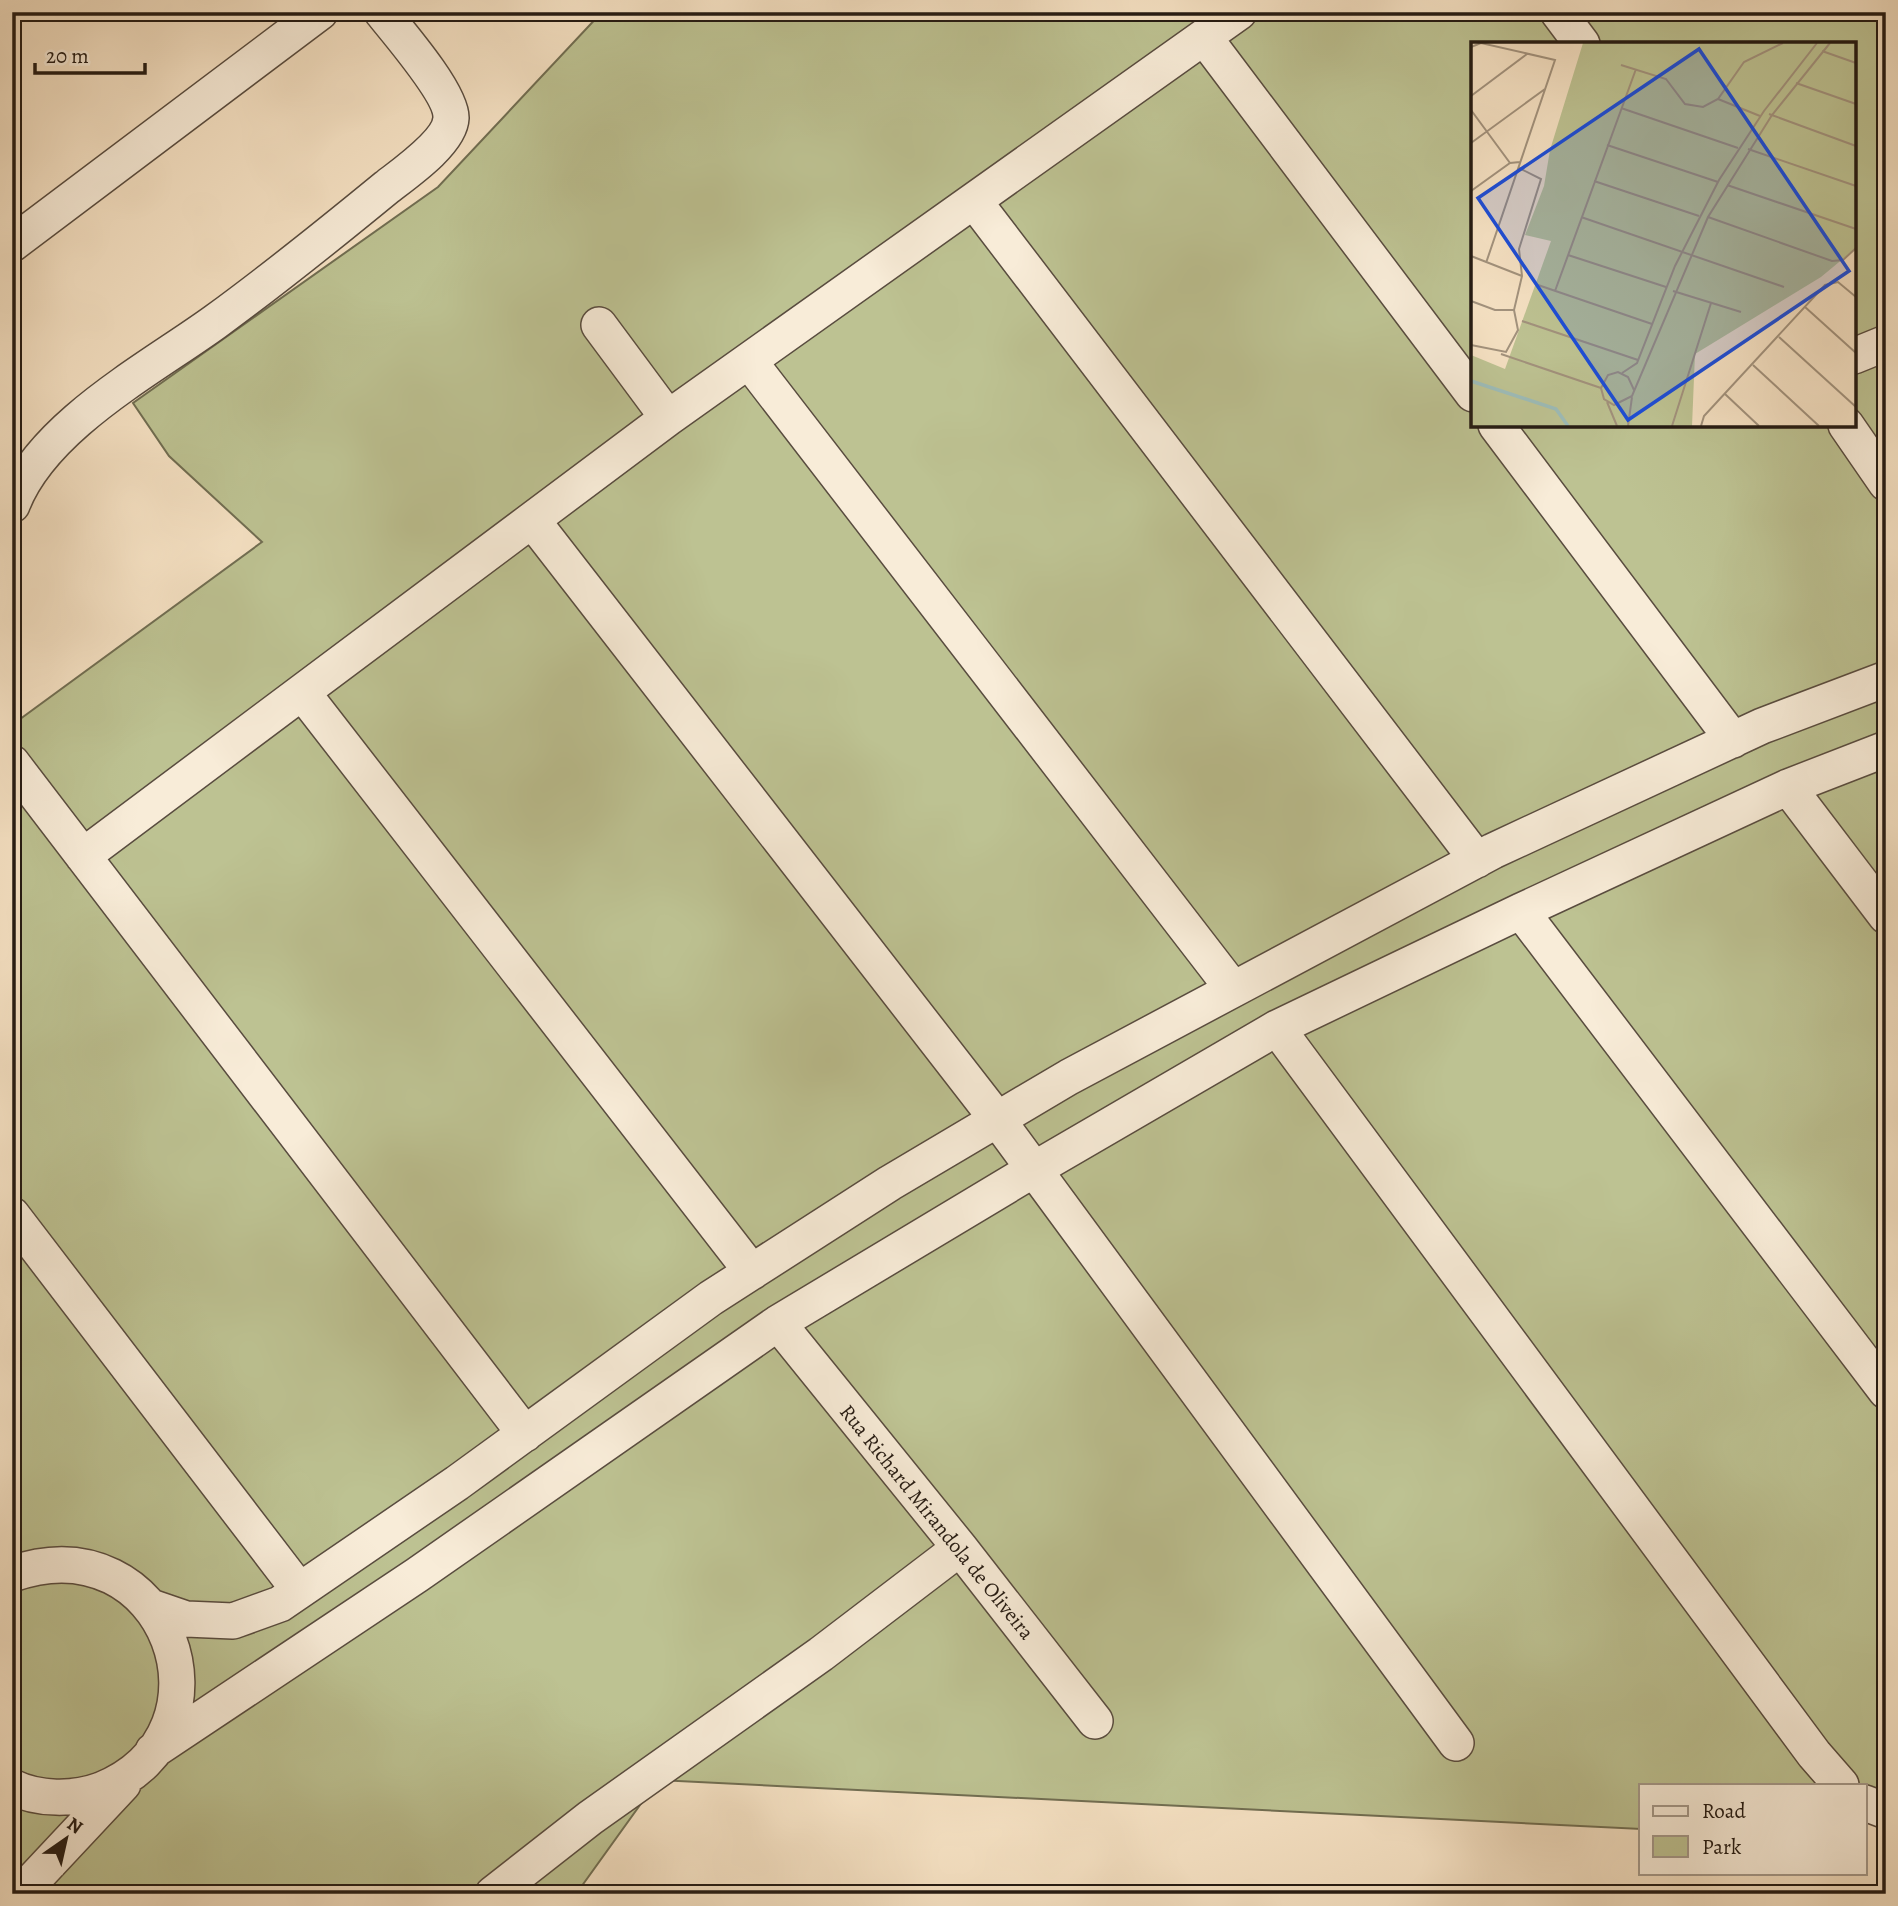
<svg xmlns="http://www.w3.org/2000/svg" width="1898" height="1906" viewBox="0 0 1898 1906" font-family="Alegreya,serif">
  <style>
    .green { fill: #bdc292; stroke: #716e52; stroke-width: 2; fill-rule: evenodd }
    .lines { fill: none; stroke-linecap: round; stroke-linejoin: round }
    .street-casing { stroke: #594c3f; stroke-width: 38 }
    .street { stroke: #f8ecd8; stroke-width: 35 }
    .labels { text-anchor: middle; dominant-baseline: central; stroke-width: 5; stroke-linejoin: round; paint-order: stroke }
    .street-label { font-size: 21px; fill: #251b13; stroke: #f8ecd8 }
    .inset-river { fill: none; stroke: #9dbcb8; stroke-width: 3.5 }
    .inset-road { fill: none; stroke: #a2927d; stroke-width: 2 }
    .view { fill: #1d4ed8; fill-opacity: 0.15; stroke: #1d4ed8; stroke-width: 3.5 }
    .inset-edge { fill: none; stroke: #251b13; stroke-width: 3.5 }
  </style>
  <rect width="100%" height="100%" fill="#f5e1c3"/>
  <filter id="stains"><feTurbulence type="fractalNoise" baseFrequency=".00286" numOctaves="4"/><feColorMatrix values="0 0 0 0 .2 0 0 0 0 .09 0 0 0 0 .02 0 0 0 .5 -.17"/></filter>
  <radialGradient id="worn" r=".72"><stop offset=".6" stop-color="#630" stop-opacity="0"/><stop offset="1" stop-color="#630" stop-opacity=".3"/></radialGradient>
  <path class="green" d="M602 12H1886V1814L1865 1816V1785H1641V1829L658 1780 576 1894H12V725L262 542 169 456 133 403 438 187ZM1473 44H1854V425H1473Z"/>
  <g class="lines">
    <defs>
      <path id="street" d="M1558 12 1582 44
        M1204 37 1473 394
        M974 201 1477 860
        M12 244 320 12
        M599 325 668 418
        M1854 356 1886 343
        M749 361 1233 989
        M1496 425 1733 740
        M1846 425 1886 483
        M12 505C42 426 150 369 215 322 274 279 331 233 387 187 405 173 450 142 451 118 452 94 398 32 382 12
        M532 520 997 1119 1456 1743
        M302 692 752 1272
        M12 763 525 1434
        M1788 787 1886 916
        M83 856 668 418 1239 12
        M1521 911 1886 1391
        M1277 1028 1814 1754 1841 1785
        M12 1215 299 1590
        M778 1323 960 1548 1095 1721
        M12 1574C168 1519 244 1732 101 1790 74 1800 38 1800 12 1787
        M151 1607 186 1619 233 1621 280 1604 457 1483 711 1298 890 1183 1069 1077 1493 851 1762 726 1886 679
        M153 1751 417 1575 778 1323 1033 1170 1277 1028 1521 911 1788 787 1886 749
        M1865 1803 1886 1811
        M20 1894 123 1784
        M493 1894 590 1818 821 1654 960 1548"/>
    </defs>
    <use href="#street" class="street-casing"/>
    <use href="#street" class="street"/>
  </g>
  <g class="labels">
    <g class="street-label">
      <text transform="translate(937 1522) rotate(51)">Rua Richard Mirandola de Oliveira</text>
    </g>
  </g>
  <g transform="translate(1471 42)">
    <rect width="385" height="385" fill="#f5e1c3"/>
    <path d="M112 1H385V206L350 235 224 312 221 384H0V313L34 327 80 199 54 193 73 144 79 108Z" fill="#bdc292"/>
    <path class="inset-river" d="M0 339 85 367 97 384"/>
    <path class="inset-road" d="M0 5 10 1 84 18 15 221M351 9 385 21M150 23 195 37 214 62 232 65 247 57 273 20 312 1M325 41 385 62M0 54 56 12M247 57 289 74M150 66 267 106M0 68 39 121M298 72 385 104M0 101 74 47M136 103 247 140M277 107 385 144M123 139 228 174M256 143 385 187M0 149 39 121 49 120M110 175 313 245M237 175 361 219 372 218 385 206M97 213 195 245M0 214 51 234M67 243 181 282M84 249 165 27M202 249 270 270M0 259 24 268H43M334 265 385 311M51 279 167 318M308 295 385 365M0 303 35 310 47 288 43 268 51 234 48 207 70 137 48 126M30 312 130 346M282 323 348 384M151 331 166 321 204 224 248 138 293 69 346 1M163 348 157 335 147 330 137 333 130 346 133 357 143 363 161 354 237 175 301 73 359 1M254 352 288 384M136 360 146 384M157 384 161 355M201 384 240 261M230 384 233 374 354 243 367 240 385 255"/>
    <path class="view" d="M228 7 378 229 157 378 7 156Z"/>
    <rect width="385" height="385" class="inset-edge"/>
  </g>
  <rect width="1898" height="1906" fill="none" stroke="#f5e1c3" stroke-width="42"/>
  <rect x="14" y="14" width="1870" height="1878" fill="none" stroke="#251b13" stroke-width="3.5"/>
  <rect x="21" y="21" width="1856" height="1864" fill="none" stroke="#251b13" stroke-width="2"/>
  <rect x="1639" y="1784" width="228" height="91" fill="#f8ecd8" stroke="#a49889" stroke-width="2"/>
  <rect x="1653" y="1806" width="35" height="10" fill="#f8ecd8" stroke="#a49889" stroke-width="2"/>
  <text x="1702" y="1818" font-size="21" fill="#251b13">Road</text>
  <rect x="1653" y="1836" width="35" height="21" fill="#bdc292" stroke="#a49889" stroke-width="2"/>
  <text x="1702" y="1854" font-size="21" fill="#251b13">Park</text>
  <g transform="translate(66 1839) rotate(34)" stroke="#f8ecd8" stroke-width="5" paint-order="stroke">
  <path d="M0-5L12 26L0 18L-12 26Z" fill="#251b13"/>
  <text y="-10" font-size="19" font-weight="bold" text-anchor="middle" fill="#251b13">N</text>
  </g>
  <path d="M35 63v10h110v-10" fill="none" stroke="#251b13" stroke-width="3.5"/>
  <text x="46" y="63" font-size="21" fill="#251b13" stroke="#f8ecd8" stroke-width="5" paint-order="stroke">20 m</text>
  <rect width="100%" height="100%" filter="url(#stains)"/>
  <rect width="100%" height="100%" fill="url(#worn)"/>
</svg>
